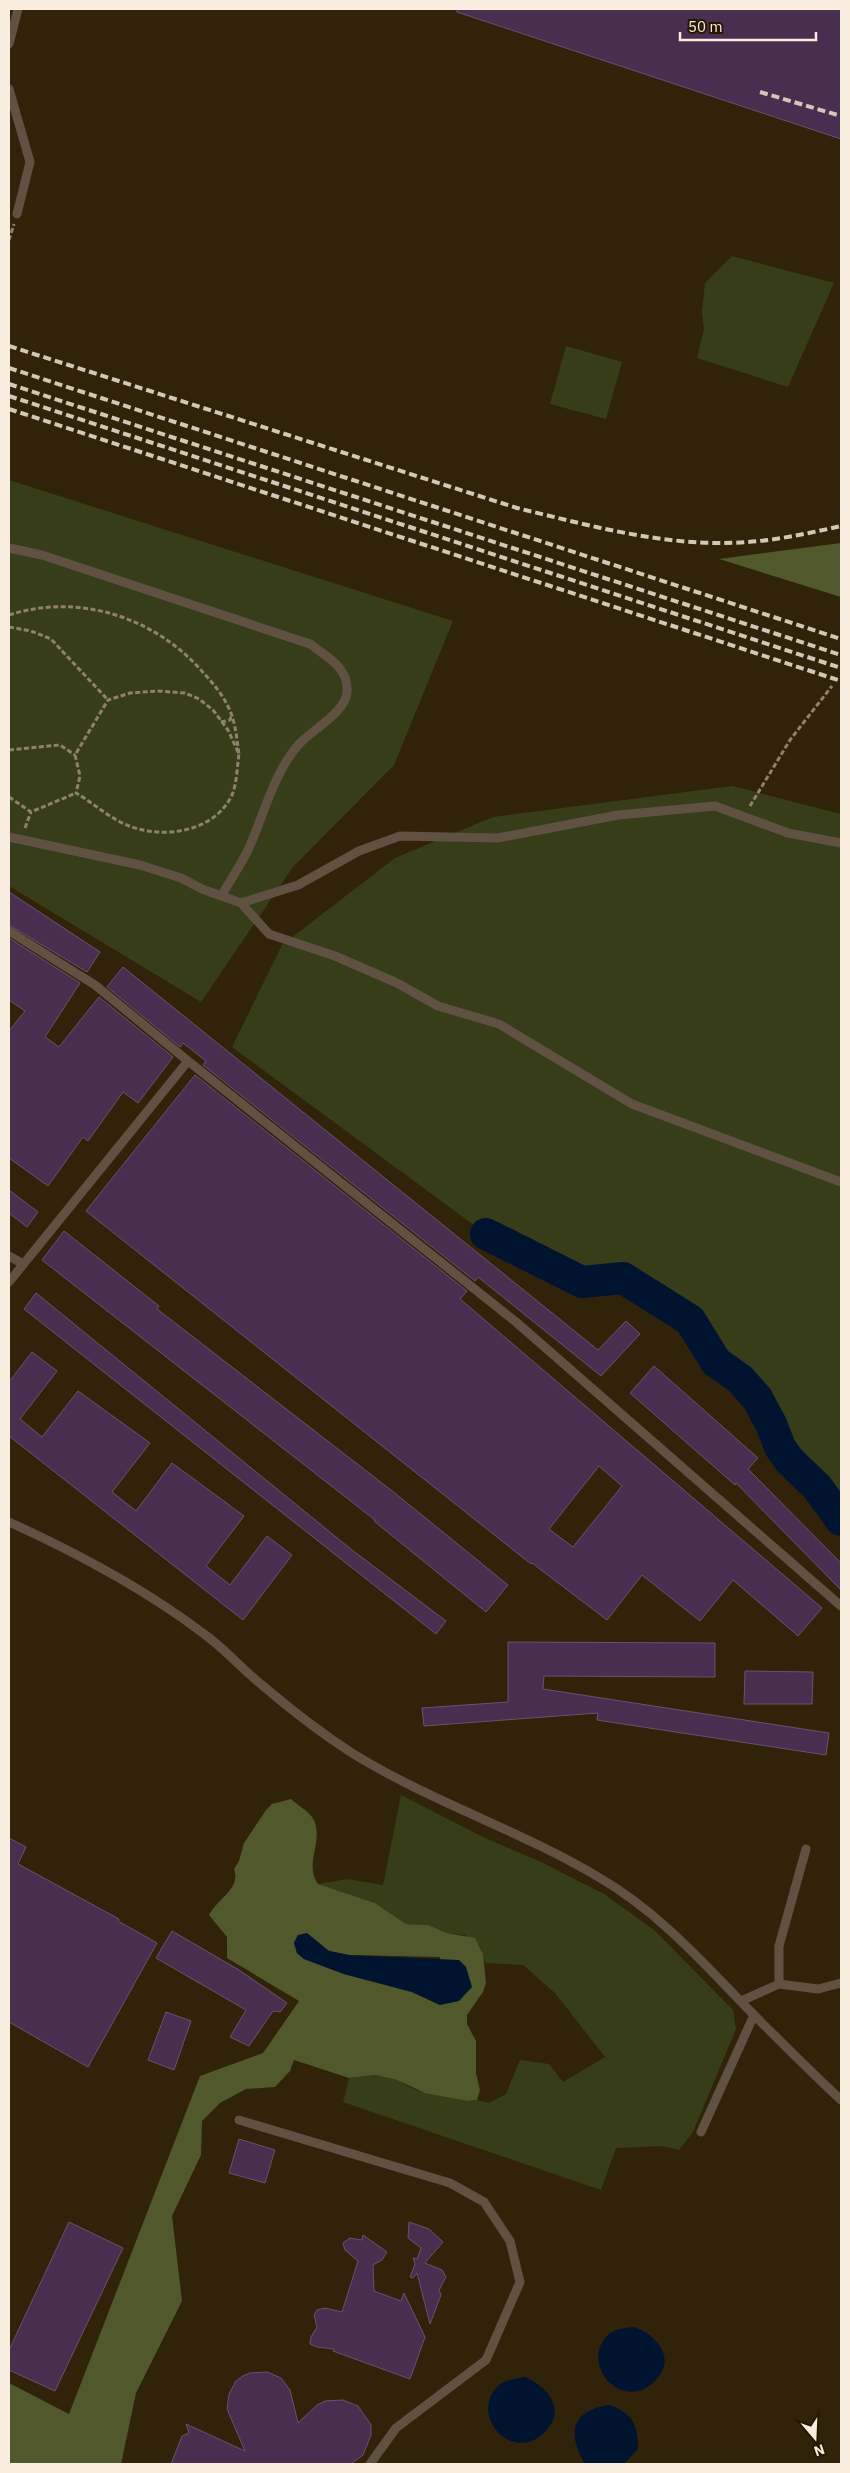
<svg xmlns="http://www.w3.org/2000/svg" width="850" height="2473" viewBox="0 0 850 2473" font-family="'IBM Plex Sans',sans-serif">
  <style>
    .green { fill: #373d19 }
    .forest { fill: #50582c; fill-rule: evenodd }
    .water { fill: #001430 }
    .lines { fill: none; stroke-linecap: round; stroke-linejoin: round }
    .river { stroke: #001430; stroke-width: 32 }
    .building { fill: #482f50; stroke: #66546c; fill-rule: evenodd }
    .path { stroke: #8f816e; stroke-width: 3; stroke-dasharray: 5 2.5; stroke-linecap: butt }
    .service { stroke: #605143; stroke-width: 9 }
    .rail { stroke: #d3c8b8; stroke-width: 4; stroke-dasharray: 8 4; stroke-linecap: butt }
  </style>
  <rect width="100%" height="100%" fill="#31220a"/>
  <path class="green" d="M732 256 834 283 788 387 697 358 704 329 702 312 705 283Z
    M566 346 622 362 606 419 550 404Z
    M9 480 453 621 394 765 293 867 201 1002 9 886Z
    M732 786 841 814V1520L817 1487 789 1460 780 1447 771 1424 757 1398 740 1379 716 1362 690 1320 623 1278 582 1282 486 1234 232 1047 282 945 395 858 493 817Z
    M401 1795 483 1837 541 1862 604 1894 654 1930 733 2010 736 2029 693 2132 679 2150 662 2146 616 2148 601 2190 343 2102 349 2078 376 2075 397 2080 416 2090 467 2101 477 2100 489 2103 506 2094 520 2060 549 2064 563 2082 605 2057 555 1993 523 1965 485 1963 480 1946 465 1935 447 1933 428 1925 406 1924 375 1903 318 1884 347 1879 383 1885Z"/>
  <path class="forest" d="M841 543V597L719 559Z
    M291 1799C297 1805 307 1810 312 1817 326 1838 303 1864 318 1884L375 1903 406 1924 428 1925 447 1933 475 1938 483 1954 486 1983 483 1992 467 2015V2024L476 2041V2073L480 2090 477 2100 467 2101 425 2093 397 2080 376 2075 349 2078 294 2060 290 2071 275 2087 246 2089 220 2103 202 2121 201 2155 172 2216 182 2301 136 2393 121 2464H9V2383L69 2414 200 2076 263 2053 299 2001 227 1958V1937L209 1915C218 1898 241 1889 234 1869L239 1861 244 1843 266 1810 272 1804ZM298 1935 329 1951 349 1955 440 1957V2005L412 1992 344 1974 304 1959 297 1953 294 1943Z"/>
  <path class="water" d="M307 1933 329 1951 349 1955 459 1960 466 1967 472 1987 459 2001 440 2005 412 1992 344 1974 304 1959 297 1953 294 1943 298 1935Z
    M634 2327C654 2333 675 2356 659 2376 628 2417 579 2368 606 2337 612 2329 625 2328 634 2327Z
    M524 2377C544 2384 565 2406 549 2427 518 2468 469 2420 496 2388 502 2380 516 2379 524 2377Z
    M609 2405C633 2413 638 2425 638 2449L624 2464H585C567 2433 571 2411 609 2405Z"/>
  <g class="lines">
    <path class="river" d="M486 1234 582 1282 623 1278 690 1320 716 1362 740 1379 757 1398 771 1424 780 1447 789 1460 817 1487 841 1520"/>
  </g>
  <path class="building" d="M457 9H841V139L457 12Z
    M9 892 100 952 87 972 9 925Z
    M9 938 80 983 45 1037 59 1047 99 997 173 1057 138 1103 123 1092 88 1141 83 1137 48 1186 9 1158V1031L25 1011 9 1000Z
    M123 967 598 1350 626 1321 640 1334 601 1376 478 1277 475 1281 203 1065 206 1061 183 1043 180 1047 107 987Z
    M195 1075 467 1291 460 1299 822 1608 798 1636 733 1580 700 1621 642 1575 607 1620 532 1563 531 1564 86 1211ZM599 1466 622 1486 573 1547 549 1529Z
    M9 1190 38 1212 27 1227 9 1213Z
    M64 1231 159 1306 157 1309 396 1494 508 1585 486 1612 374 1521 375 1520 42 1260Z
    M36 1293 352 1550 446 1621 436 1634 24 1309Z
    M32 1352 57 1371 20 1419 42 1437 78 1391 150 1443 112 1492 136 1511 172 1463 244 1516 206 1566 230 1585 267 1536 292 1555 243 1620 9 1436V1382Z
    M654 1366 758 1458 748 1469 841 1563V1590L736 1483 735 1485 630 1393Z
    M508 1642 715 1643V1677L544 1676 543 1689 829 1733 826 1755 597 1720 598 1713 424 1726 422 1708 508 1702Z
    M745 1671 813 1672 812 1704H744Z
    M9 1838 26 1847 18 1864 119 1919 118 1921 157 1943 88 2067 9 2022Z
    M172 1931 239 1970 287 2003 280 2012 273 2011 249 2046 230 2037 246 2010 156 1958Z
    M166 2012 191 2021 174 2070 148 2060Z
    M239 2139 275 2150 265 2183 229 2173Z
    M69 2222 123 2248 55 2391 9 2370V2350Z
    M409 2222 429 2229 443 2242 425 2263 442 2270 446 2277 439 2290 441 2295 430 2324 417 2273 413 2278 410 2277 415 2264 413 2258 417 2259 421 2248 408 2238Z
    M363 2235 387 2252 382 2260 373 2265 374 2291 401 2301 404 2293 425 2337 410 2379 333 2351 334 2349 317 2347 310 2344 311 2337 317 2327 314 2315 317 2310 325 2308 342 2312 358 2261 345 2250 343 2243 350 2238 362 2240Z
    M267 2372 281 2378 290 2390 298 2423 317 2405 325 2401 343 2400 358 2406 371 2425V2435L363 2455 351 2464H171L182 2436 189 2433 186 2424 245 2451 227 2409 229 2394 236 2381 243 2376 250 2373Z"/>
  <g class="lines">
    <path class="path" d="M9 240 14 224
      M9 615C77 593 152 616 200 669 213 683 226 698 232 716 236 728 237 741 239 754L228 730 213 710 199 699 185 693 158 691 130 693 108 700 75 755 80 776 76 793C95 804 111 820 132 827 167 839 215 831 232 795 237 783 237 767 239 754
      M9 627 31 631 51 639 108 700
      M221 722 230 720 231 716
      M9 750 60 745 75 755
      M9 797 31 812 76 793
      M750 806 790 740 832 686
      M25 828 31 812"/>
    <path class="service" d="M9 44 18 9
      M9 89 30 162 17 214
      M9 548 42 555 310 644C327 657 349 668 347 692 346 712 312 730 299 744 273 774 264 815 248 850 240 866 230 881 221 896
      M9 837 140 865 181 878 202 889 241 903 269 934 335 956 397 983 438 1006 499 1024 632 1104 841 1182
      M241 903 298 885 359 851 400 836 498 838 618 815 715 806 788 833 841 843
      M9 931 95 985 188 1061 516 1322 841 1606
      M9 1256 23 1264
      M9 1282 188 1061
      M9 1522C77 1553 144 1588 204 1634 225 1649 242 1669 262 1685 290 1709 321 1733 352 1753 431 1802 520 1830 600 1878 660 1913 705 1965 753 2014 782 2043 811 2072 841 2100
      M779 1984V1946L806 1849
      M741 2001 779 1984 818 1989 841 1983
      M239 2120 450 2183 484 2202 510 2241 520 2282 486 2360 396 2428 370 2464
      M701 2132 754 2015"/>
    <path class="rail" d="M760 92 841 116
      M9 346 517 508C592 526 669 548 747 542 778 540 810 533 841 526
      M9 368 841 639
      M9 384 841 655
      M9 396 841 668
      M9 409 841 681"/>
  </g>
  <rect width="850" height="2473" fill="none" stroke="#f8eddf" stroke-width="20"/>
  <g transform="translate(815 2438) rotate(161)" stroke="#271802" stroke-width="4" paint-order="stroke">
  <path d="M0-4L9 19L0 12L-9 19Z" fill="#f8eddf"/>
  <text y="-8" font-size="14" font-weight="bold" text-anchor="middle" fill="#f8eddf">N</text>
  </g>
  <path d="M680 32v8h136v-8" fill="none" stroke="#f8eddf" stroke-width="2.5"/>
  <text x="688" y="32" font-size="15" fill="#f8eddf" stroke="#271802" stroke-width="4" paint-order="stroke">50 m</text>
</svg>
